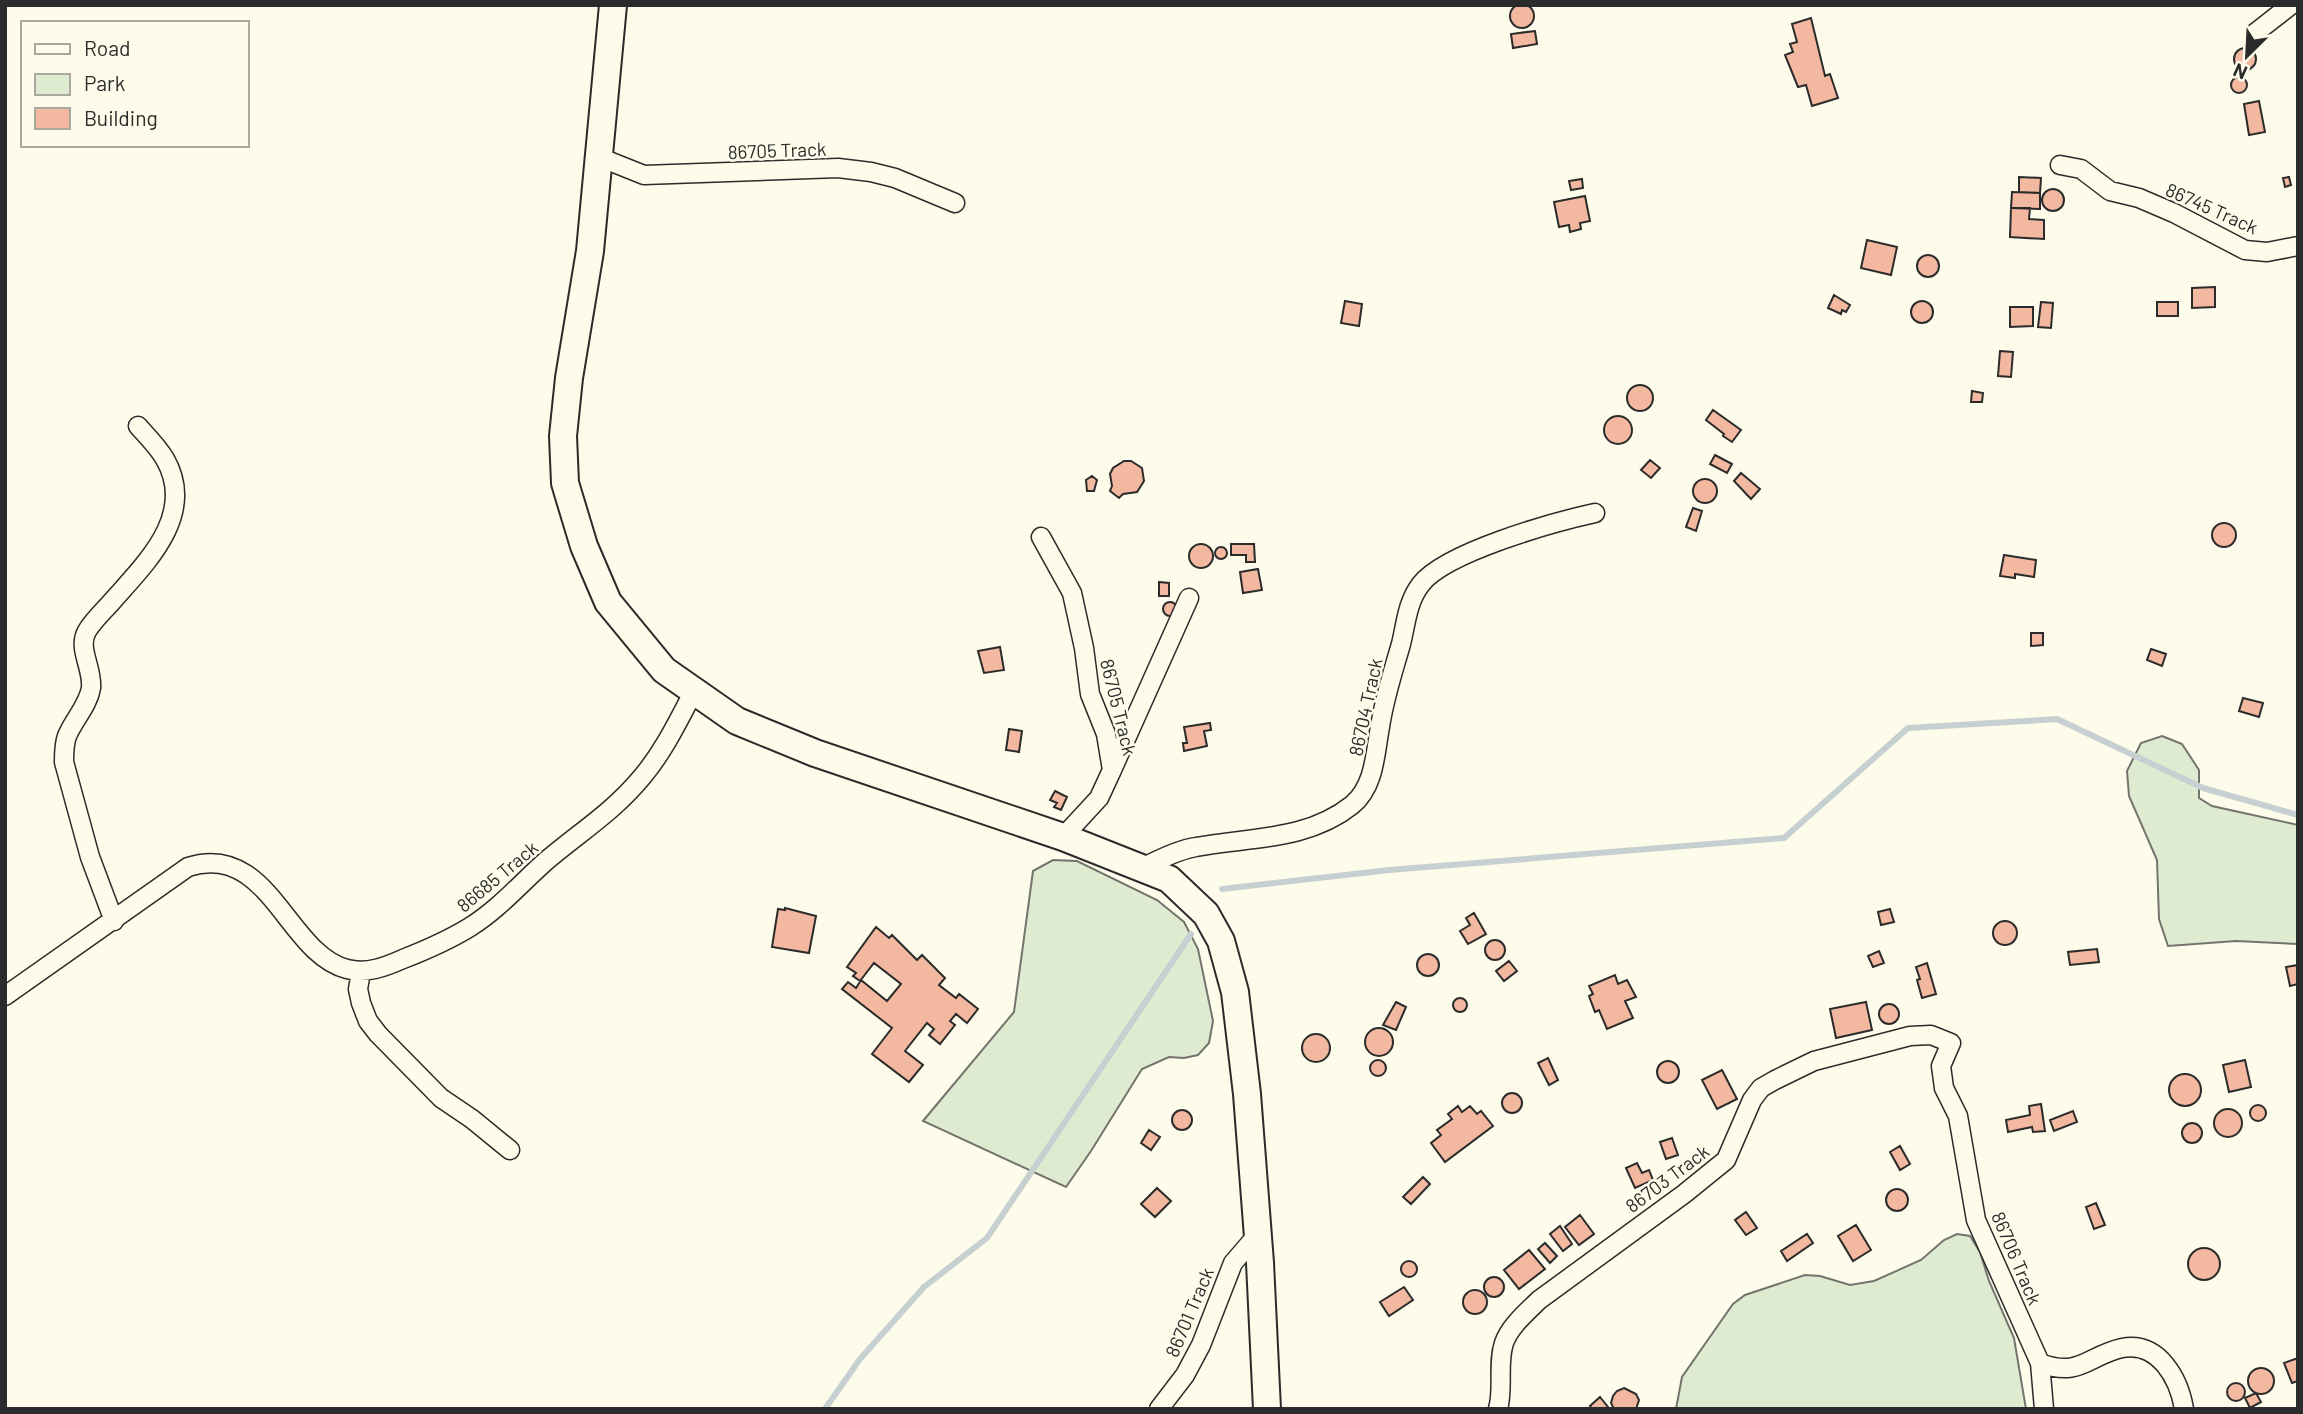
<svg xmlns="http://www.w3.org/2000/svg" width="2303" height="1414" viewBox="0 0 2303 1414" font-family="Barlow,sans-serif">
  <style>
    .green { fill: #deebd1; stroke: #74746e; stroke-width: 2 }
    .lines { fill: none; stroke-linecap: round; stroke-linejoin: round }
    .stream { stroke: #c7d0d0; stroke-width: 6 }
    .building { fill: #f2b8a0; stroke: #2b2b2b; stroke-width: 2 }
    .street-casing { stroke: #2b2b2b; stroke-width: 21 }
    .secondary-casing { stroke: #2b2b2b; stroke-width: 30 }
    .street { stroke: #fdfbea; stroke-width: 18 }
    .secondary { stroke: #fdfbea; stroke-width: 26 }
    .labels { text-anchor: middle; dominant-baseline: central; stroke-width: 5; stroke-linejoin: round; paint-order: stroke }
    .street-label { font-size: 19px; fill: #2b2b2b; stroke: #fdfbea }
  </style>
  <rect width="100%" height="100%" fill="#fdfbea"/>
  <path class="green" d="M2162 736 2182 744 2199 770V798L2212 806 2298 825V944L2236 941 2168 946 2159 919 2157 860 2129 796 2127 771 2141 743Z
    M1053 860 1077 861 1157 900 1184 922 1198 949 1213 1021 1209 1043 1198 1055 1184 1058 1169 1057 1142 1069 1091 1151 1066 1187 923 1121 1014 1012 1033 871Z
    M1957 1234 1970 1236 1980 1252 1989 1281 2014 1338 2026 1409H1676L1682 1377 1733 1304 1745 1295 1805 1275 1820 1276 1850 1285 1874 1281 1921 1260 1944 1240Z"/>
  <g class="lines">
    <path class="stream" d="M1222 889 1389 870 1784 838 1908 728 2057 719 2203 788 2298 815
      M825 1409 860 1359 924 1287 987 1238 1191 934"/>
  </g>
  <path class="building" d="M1510 16a12 12 0 1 1 24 0a12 12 0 1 1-24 0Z
    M1811 18 1825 76 1830 74 1838 98 1812 106 1806 85 1798 87 1785 55 1793 52 1790 44 1797 42 1792 24Z
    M1535 31 1537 44 1513 48 1511 34Z
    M2234 59a11 11 0 1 1 22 0a11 11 0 1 1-22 0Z
    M2231 85a8 8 0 1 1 16 0a8 8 0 1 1-16 0Z
    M2259 101 2265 132 2249 135 2244 104Z
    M2019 177 2041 178 2040 193 2019 192Z
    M2289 177 2291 185 2285 187 2283 178Z
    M1582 179 1583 188 1571 190 1569 181Z
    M2042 200a11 11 0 1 1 22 0a11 11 0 1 1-22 0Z
    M2012 192 2040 193V209L2011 208Z
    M1585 196 1590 221 1580 223 1581 229 1570 232 1569 225 1559 227 1554 202Z
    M2011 208H2030L2029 219 2044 220V239L2010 237Z
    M1867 240 1897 247 1891 275 1861 268Z
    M1917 266a11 11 0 1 1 22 0a11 11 0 1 1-22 0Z
    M2215 287V307L2192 308V288Z
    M1834 295 1850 305 1846 312 1842 310 1841 314 1828 308Z
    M1345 301 1362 304 1359 326 1341 323Z
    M1911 312a11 11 0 1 1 22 0a11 11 0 1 1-22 0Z
    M2041 302 2053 303 2051 328 2038 327Z
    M2157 302H2178V316H2157Z
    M2010 307H2033V326L2010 327Z
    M2000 351 2013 352 2011 377 1998 376Z
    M1627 398a13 13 0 1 1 26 0a13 13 0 1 1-26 0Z
    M1972 391 1983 393 1982 402H1971Z
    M1713 410 1741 430 1732 442 1723 436 1724 434 1706 420Z
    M1604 430a14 14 0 1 1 28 0a14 14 0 1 1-28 0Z
    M1715 455 1732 464 1727 473 1710 464Z
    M1650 460 1660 468 1651 478 1641 470Z
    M1124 461H1131L1142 468 1144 481 1137 492 1123 494 1119 498 1110 491 1112 486 1110 474 1113 468Z
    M1741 473 1760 489 1751 499 1734 481Z
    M1092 476 1097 480 1094 491H1087L1086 480Z
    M1693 491a12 12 0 1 1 24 0a12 12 0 1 1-24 0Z
    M1693 508 1702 511 1696 531 1686 527Z
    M2212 535a12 12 0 1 1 24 0a12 12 0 1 1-24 0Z
    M1189 556a12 12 0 1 1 24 0a12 12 0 1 1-24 0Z
    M1231 544H1254L1255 562H1246V555H1231Z
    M1215 553a6 6 0 1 1 12 0a6 6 0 1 1-12 0Z
    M2004 555 2036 560 2034 577 2015 574V578L2000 576Z
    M1258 569 1262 590 1243 593 1240 572Z
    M1159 582 1169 583V596H1159Z
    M1163 609a7 7 0 1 1 14 0a7 7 0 1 1-14 0Z
    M2031 633H2043V645L2031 646Z
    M1000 647 1004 670 984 673 978 651Z
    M2151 649 2166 654 2162 666 2147 660Z
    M2243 698 2263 703 2259 717 2239 711Z
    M1210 723 1211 730 1204 731 1207 746 1184 751 1183 743H1187L1184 727Z
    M1009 729 1022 731 1019 752 1006 750Z
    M1055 791 1067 797 1061 810 1054 807 1057 803 1050 800Z
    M785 908 816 916 809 953 772 947 778 909 785 910Z
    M1890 909 1894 922 1881 925 1878 912Z
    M1474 913 1486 934 1468 944 1460 931 1470 925 1466 918Z
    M1993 933a12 12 0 1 1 24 0a12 12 0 1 1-24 0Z
    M876 927 889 938 892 935 917 960 922 955 945 978 939 985 956 998 959 994 978 1009 967 1023 956 1014 950 1021 955 1025 940 1044 929 1035 934 1029 927 1023 905 1051 923 1065 909 1082 872 1054 892 1028 842 989 848 982 856 988 861 980 887 1001 901 984 874 963 860 981 853 976 856 973 847 967Z
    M1485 950a10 10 0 1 1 20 0a10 10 0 1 1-20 0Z
    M2097 949 2099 962 2070 965 2068 952Z
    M1879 951 1884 963 1873 967 1868 956Z
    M1417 965a11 11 0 1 1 22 0a11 11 0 1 1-22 0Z
    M1509 961 1517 971 1504 981 1496 971Z
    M1927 963 1936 994 1922 998 1917 980 1920 979 1916 967Z
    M2298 965V984L2290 986 2286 967Z
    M1615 975 1618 984 1627 980 1636 997 1625 1001 1633 1018 1607 1029 1599 1010 1595 1012 1589 996 1593 994 1589 986Z
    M1453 1005a7 7 0 1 1 14 0a7 7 0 1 1-14 0Z
    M1396 1002 1406 1007 1396 1030 1383 1025Z
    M1866 1002 1872 1030 1836 1038 1830 1009Z
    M1879 1014a10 10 0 1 1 20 0a10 10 0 1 1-20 0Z
    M1365 1042a14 14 0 1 1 28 0a14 14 0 1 1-28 0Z
    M1302 1048a14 14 0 1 1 28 0a14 14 0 1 1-28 0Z
    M1548 1058 1558 1080 1549 1085 1538 1063Z
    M2245 1060 2251 1087 2229 1092 2223 1065Z
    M1370 1068a8 8 0 1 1 16 0a8 8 0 1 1-16 0Z
    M1657 1072a11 11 0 1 1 22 0a11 11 0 1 1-22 0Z
    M1722 1070 1737 1099 1717 1109 1702 1080Z
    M2169 1090a16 16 0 1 1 32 0a16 16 0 1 1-32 0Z
    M1502 1103a10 10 0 1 1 20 0a10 10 0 1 1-20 0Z
    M2041 1104 2045 1131 2033 1132 2032 1127 2008 1132 2006 1120 2030 1115 2029 1106Z
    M2250 1113a8 8 0 1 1 16 0a8 8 0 1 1-16 0Z
    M1458 1106 1462 1112 1470 1106 1477 1114 1481 1111 1493 1126 1445 1162 1431 1143 1441 1135 1437 1130 1452 1119 1448 1114Z
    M2214 1123a14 14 0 1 1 28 0a14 14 0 1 1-28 0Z
    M1172 1120a10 10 0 1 1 20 0a10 10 0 1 1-20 0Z
    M2073 1111 2077 1122 2054 1131 2050 1120Z
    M2182 1133a10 10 0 1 1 20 0a10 10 0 1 1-20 0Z
    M1149 1130 1160 1137 1151 1150 1141 1143Z
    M1672 1138 1678 1155 1666 1159 1660 1142Z
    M1900 1146 1910 1164 1900 1170 1890 1152Z
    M1637 1163 1642 1173 1649 1170 1653 1180 1635 1188 1626 1168Z
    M1423 1177 1430 1184 1411 1204 1403 1197Z
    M1157 1188 1171 1201 1155 1217 1141 1204Z
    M1886 1200a11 11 0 1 1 22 0a11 11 0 1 1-22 0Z
    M2096 1203 2105 1225 2094 1229 2086 1207Z
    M1746 1212 1757 1228 1746 1235 1735 1220Z
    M1580 1215 1594 1234 1579 1245 1565 1227Z
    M1856 1225 1871 1250 1853 1261 1838 1236Z
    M1560 1226 1572 1244 1563 1251 1550 1234Z
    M1807 1234 1813 1243 1787 1261 1781 1251Z
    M1545 1243 1557 1256 1550 1263 1538 1249Z
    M2188 1264a16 16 0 1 1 32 0a16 16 0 1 1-32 0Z
    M1529 1250 1545 1269 1519 1289 1504 1270Z
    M1401 1269a8 8 0 1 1 16 0a8 8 0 1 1-16 0Z
    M1484 1287a10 10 0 1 1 20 0a10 10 0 1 1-20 0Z
    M1404 1287 1413 1300 1389 1316 1380 1302Z
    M1463 1302a12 12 0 1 1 24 0a12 12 0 1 1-24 0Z
    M2298 1358V1381L2292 1383 2284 1363Z
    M2248 1381a13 13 0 1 1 26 0a13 13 0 1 1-26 0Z
    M2227 1392a9 9 0 1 1 18 0a9 9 0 1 1-18 0Z
    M1624 1388 1636 1394 1639 1400 1636 1409H1614L1611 1403 1613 1396 1617 1391Z
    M2256 1393 2261 1402 2250 1408 2245 1398Z
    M1600 1397 1608 1407 1605 1409H1592L1590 1406Z"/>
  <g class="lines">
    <defs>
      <path id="street" d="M2255 33 2291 5
        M599 157 644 175 838 168 871 172 895 178 955 203
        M2060 165 2081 169 2110 191 2139 198 2174 213 2245 250 2267 252 2298 246
        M1041 537 1072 593 1084 648 1090 694 1106 734 1112 770 1099 798 1063 837
        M1112 770 1189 598
        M1141 868C1159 860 1177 850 1196 847 1249 837 1307 841 1352 805 1375 786 1375 753 1380 727 1384 699 1393 672 1401 644 1406 624 1407 602 1421 584 1446 552 1554 522 1595 513
        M114 921 90 857 64 762C64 754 64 744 67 736 74 719 88 706 91 688 93 668 77 648 87 631 94 619 106 609 115 598 149 560 196 513 165 459 158 447 147 436 138 426
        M361 972 358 989 361 1003 368 1021 378 1034 441 1098 472 1119 510 1150
        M5 996 188 867C269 841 287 954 347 969 367 974 385 967 403 959 426 950 449 940 470 927 499 909 521 883 546 861 580 832 612 813 642 777 664 751 678 721 694 691
        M2040 1363C2080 1378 2087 1356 2122 1348 2159 1341 2179 1379 2184 1409
        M1159 1409 1185 1375 1201 1345 1233 1263 1258 1234
        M1498 1409C1504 1388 1497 1364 1504 1343 1510 1326 1526 1313 1539 1300L1684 1194 1726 1160 1752 1100 1761 1088 1775 1080 1814 1061 1910 1036 1931 1035 1951 1043 1941 1066 1944 1088 1958 1116 1976 1220 2040 1363 2044 1409"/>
      <path id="secondary" d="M613 5 590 251 569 378 563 436 565 483 584 546 608 602 664 670 737 721 815 753 1063 837 1169 879 1206 914 1221 941 1235 992 1247 1094 1260 1263 1267 1409"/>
    </defs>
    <use href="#street" class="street-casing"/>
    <use href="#secondary" class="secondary-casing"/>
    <use href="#street" class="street"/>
    <use href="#secondary" class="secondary"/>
  </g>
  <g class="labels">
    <g class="street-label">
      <text transform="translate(777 150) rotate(-2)">86705 Track</text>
      <text transform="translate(2212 208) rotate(24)">86745 Track</text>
      <text transform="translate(1119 707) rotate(76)">86705 Track</text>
      <text transform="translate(1365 707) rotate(-78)">86704 Track</text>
      <text transform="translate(497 876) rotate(-40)">86685 Track</text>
      <text transform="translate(1667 1178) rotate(-37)">86703 Track</text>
      <text transform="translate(2017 1258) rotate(67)">86706 Track</text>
      <text transform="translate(1189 1312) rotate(-67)">86701 Track</text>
    </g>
  </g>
  <rect width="2303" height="1414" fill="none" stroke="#2b2b2b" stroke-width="14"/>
  <rect x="21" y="21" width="228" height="126" fill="#fdfbea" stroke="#a9a89e" stroke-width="2"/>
  <rect x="35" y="44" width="35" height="10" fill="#fdfbea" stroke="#a9a89e" stroke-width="2"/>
  <text x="84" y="56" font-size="21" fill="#2b2b2b">Road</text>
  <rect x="35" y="74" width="35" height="21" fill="#deebd1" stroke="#a9a89e" stroke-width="2"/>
  <text x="84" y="91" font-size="21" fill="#2b2b2b">Park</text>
  <rect x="35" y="108" width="35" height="21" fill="#f2b8a0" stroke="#a9a89e" stroke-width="2"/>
  <text x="84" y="126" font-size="21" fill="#2b2b2b">Building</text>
  <g transform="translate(2247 56) rotate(204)" stroke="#fdfbea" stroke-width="5" paint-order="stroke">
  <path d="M0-5L12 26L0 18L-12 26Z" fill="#2b2b2b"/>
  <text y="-10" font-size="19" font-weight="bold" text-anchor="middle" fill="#2b2b2b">N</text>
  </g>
</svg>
